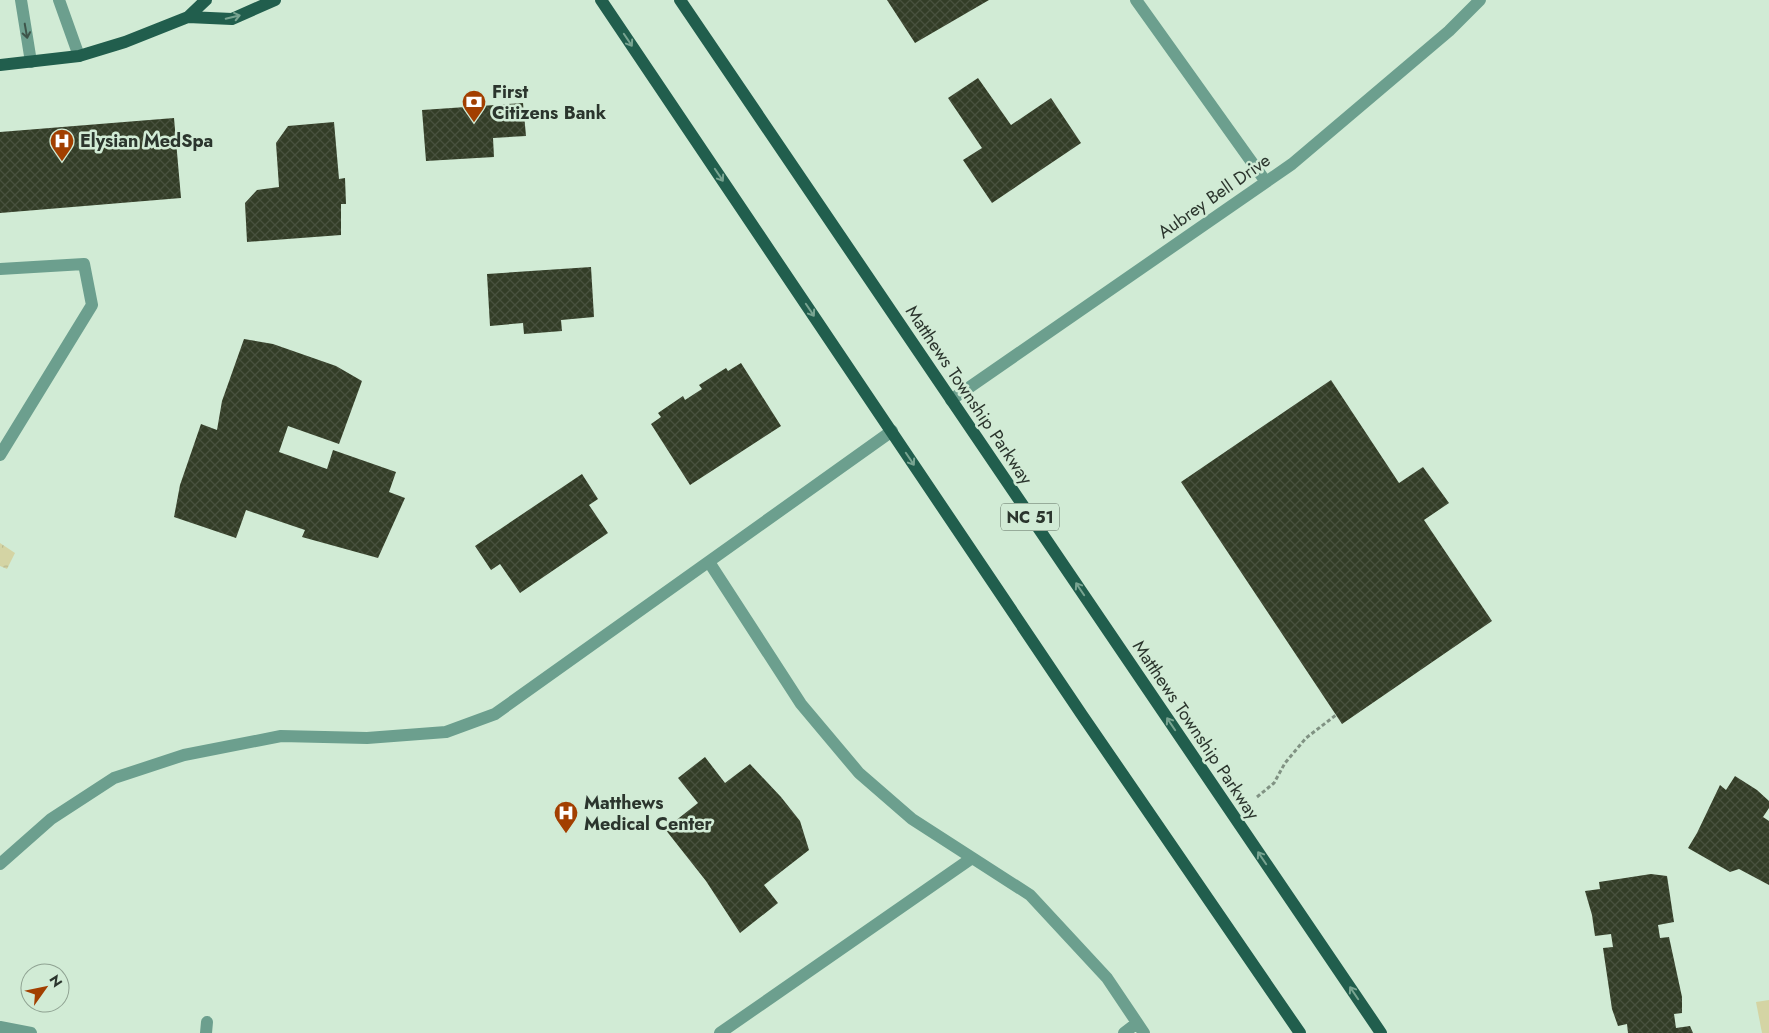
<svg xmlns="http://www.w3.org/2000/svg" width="1769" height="1033" viewBox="0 0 1769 1033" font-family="Jost,sans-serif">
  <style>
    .grass { fill: #d4d4a4 }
    .forest { fill: url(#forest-crowns) }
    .building { fill: url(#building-cross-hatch) }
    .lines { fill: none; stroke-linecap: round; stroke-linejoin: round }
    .path { stroke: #809283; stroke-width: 3; stroke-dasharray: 4 2.5; stroke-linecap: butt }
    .minor { stroke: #6c9f8e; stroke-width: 12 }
    .major { stroke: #215e4d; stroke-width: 12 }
    .oneway { stroke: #79a491 }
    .oneway2 { stroke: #3e554a }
    .labels { text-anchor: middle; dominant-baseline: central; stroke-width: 5; stroke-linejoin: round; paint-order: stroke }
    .shield { fill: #d1ebd5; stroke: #5d6c5f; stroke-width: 1 }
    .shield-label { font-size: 16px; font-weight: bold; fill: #2b352d }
    .poi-label { font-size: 18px; font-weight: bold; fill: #2b352d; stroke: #d1ebd5; text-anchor: start }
    .street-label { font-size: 18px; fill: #2b352d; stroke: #d1ebd5 }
  </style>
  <defs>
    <pattern id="forest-crowns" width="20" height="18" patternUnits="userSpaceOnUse" patternTransform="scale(1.25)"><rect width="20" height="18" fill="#d4d4a4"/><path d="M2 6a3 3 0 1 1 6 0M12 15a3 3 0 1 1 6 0" fill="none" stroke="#b6b78e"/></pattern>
    <pattern id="building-cross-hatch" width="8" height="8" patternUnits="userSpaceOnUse" patternTransform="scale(1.25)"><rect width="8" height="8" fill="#333d27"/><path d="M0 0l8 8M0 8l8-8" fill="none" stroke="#48513e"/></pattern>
  </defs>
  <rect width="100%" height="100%" fill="#d1ebd5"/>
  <path class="grass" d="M1769 1000V1033H1762L1756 1002Z"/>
  <path class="forest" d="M0 543 15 553 7 569 0 566Z"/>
  <path class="building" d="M887 0H989L915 43Z
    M978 78 1011 125 1051 98 1081 143 992 203 963 160 982 148 948 98Z
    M523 103 526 136 493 138 494 157 426 161 422 110Z
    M174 118 181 198 0 213V132Z
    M334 122 339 179 345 178 346 204H341V235L247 242 245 203 257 190 279 187 276 143 288 126Z
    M591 267 594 317 561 320 562 331 524 334 523 323 490 326 487 274Z
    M244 339 273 344 336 366 362 381 339 444 288 426 279 452 327 469 333 450 396 472 389 492 405 498 378 558 302 537 305 530 246 510 236 538 174 517 180 485 201 424 217 430 222 401Z
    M741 363 781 426 690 485 651 424 661 417 658 413 683 396 685 400 702 389 699 385 726 368 728 371Z
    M1331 380 1399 483 1423 467 1449 503 1424 520 1492 621 1342 724 1181 482Z
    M582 474 598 499 589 505 608 533 520 593 500 564 491 570 475 546Z
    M705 757 725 783 750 764 781 797 800 821 809 850 764 885 778 903 740 933 706 881 665 829 698 803 678 778Z
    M1735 776 1757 790 1769 801V808L1763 817 1769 821V885L1739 869 1730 872 1688 848 1697 833 1720 785 1726 790Z
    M1651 874 1667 876 1674 922 1658 925 1660 938 1669 937 1682 997V1013L1674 1014 1676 1028 1690 1026 1693 1033H1628L1627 1024 1618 1026 1612 1009 1603 948 1613 947 1611 934 1595 936 1592 915 1585 891 1600 889 1599 882Z"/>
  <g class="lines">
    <path class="path" d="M1257 797 1274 783 1285 763 1306 738 1336 715"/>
    <path class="minor" d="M21 0 31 62
      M59 0 79 56
      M1136 0 1266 182
      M0 269 84 264 92 305 0 455
      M951 400 1292 164 1449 31 1480 0
      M709 562 801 704 859 773 912 819 1030 895 1107 978 1144 1033
      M0 864 51 819 114 778 184 755 281 736 367 738 446 732 495 714 892 431
      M0 1027 31 1033
      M206 1033 207 1022
      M720 1033 972 858
      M1124 1033 1137 1023"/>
    <path class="major" d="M601 0 1082 715 1300 1033
      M680 0 1381 1033
      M188 17 232 19 275 0
      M0 65 79 56 125 42 188 17 206 0"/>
  </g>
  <defs><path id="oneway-shaft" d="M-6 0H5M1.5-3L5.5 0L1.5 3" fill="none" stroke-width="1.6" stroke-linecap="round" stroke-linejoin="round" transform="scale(1.25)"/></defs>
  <g class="oneway">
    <use href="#oneway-shaft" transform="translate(233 17) rotate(-13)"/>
    <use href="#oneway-shaft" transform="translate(628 40) rotate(56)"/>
    <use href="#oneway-shaft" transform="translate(719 175) rotate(56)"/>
    <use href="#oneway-shaft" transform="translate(810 310) rotate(56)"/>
    <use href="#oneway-shaft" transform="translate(910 459) rotate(56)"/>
    <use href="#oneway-shaft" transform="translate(1080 589) rotate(-124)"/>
    <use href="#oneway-shaft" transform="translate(1171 724) rotate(-124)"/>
    <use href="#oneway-shaft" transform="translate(1262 858) rotate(-124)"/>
    <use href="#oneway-shaft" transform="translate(1354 993) rotate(-124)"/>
  </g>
  <use class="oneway2" href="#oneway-shaft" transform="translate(26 31) rotate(80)"/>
  <defs>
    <symbol id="bank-pin" viewBox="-11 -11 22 30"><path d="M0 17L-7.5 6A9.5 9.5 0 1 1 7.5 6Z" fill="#a23f00" stroke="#d1ebd5"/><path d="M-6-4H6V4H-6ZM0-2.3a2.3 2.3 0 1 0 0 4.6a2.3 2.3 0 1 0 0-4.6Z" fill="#fff"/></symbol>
    <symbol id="hospital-pin" viewBox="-11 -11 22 30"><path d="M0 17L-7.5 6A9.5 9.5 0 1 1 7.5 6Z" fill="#a23f00" stroke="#d1ebd5"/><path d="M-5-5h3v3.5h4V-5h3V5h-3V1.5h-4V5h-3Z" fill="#fff"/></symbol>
  </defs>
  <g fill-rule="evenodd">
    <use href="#bank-pin" x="460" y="88" width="28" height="38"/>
    <use href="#hospital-pin" x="48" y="127" width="28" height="38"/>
    <use href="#hospital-pin" x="552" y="799" width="28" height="38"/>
  </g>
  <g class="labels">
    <rect class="shield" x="1001" y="503.5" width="58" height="27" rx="4"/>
    <g class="shield-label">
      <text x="1030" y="517">NC 51</text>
    </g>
    <g class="poi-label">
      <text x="492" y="92">First<tspan x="492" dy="21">Citizens Bank</tspan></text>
      <text x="80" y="141">Elysian MedSpa</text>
      <text x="584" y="803">Matthews<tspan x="584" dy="21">Medical Center</tspan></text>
    </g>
    <g class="street-label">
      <text transform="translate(1214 196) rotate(-35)">Aubrey Bell Drive</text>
      <text transform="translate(969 395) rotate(56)">Matthews Township Parkway</text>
      <text transform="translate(1196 730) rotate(56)">Matthews Township Parkway</text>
    </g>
  </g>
  <g transform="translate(45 988) rotate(57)"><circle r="24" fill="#d1ebd5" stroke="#8fa292"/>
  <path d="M0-4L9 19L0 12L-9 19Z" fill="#a23f00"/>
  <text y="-8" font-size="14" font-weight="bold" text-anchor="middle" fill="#2b352d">N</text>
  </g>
</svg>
